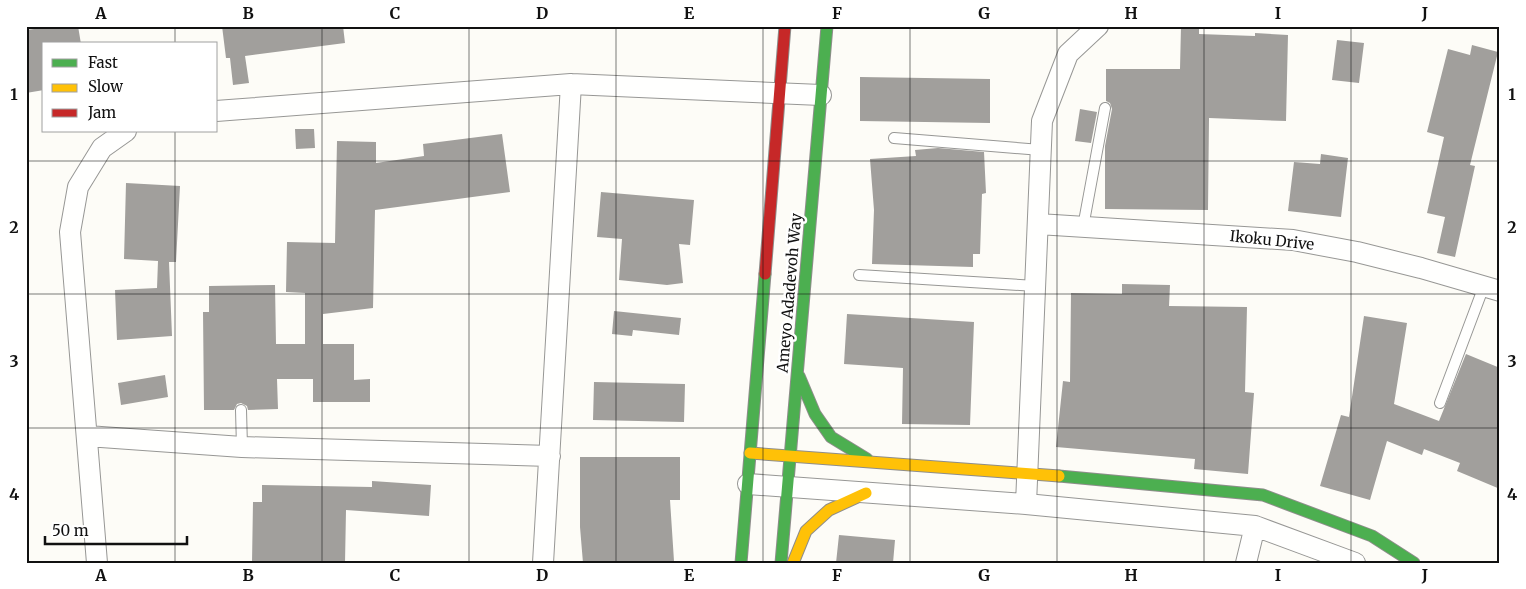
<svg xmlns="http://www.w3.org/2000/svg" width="1526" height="589" viewBox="0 0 1526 589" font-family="Merriweather,serif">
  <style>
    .building { fill: #a19f9c }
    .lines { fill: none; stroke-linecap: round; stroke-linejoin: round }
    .lane-casing { stroke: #979795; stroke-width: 12 }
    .street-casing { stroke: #979795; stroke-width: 22 }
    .fast-casing { stroke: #8e8d8b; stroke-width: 13 }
    .slow-casing { stroke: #8e8d8b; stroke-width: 13 }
    .jam-casing { stroke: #8e8d8b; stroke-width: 13 }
    .lane { stroke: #fffffe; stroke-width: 10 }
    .street { stroke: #fffffe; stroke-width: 20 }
    .fast { stroke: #4caf50; stroke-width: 11 }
    .slow { stroke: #ffc107; stroke-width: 11 }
    .jam { stroke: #c62828; stroke-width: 11 }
    .grid { fill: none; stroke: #111; stroke-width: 1; stroke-opacity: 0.55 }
    .labels { text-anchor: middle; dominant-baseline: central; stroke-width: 5; stroke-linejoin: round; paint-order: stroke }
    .street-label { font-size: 15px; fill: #111; stroke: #fff }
    .neatline { fill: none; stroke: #111; stroke-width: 2 }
    .grid-label { font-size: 16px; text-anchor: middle; font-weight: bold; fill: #111 }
  </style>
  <rect width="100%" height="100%" fill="#fdfcf7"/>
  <path class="building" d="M42 26H78L81 44H44V90L26 93V30L42 28Z
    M222 26H343L345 43 245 56 249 83 233 85 230 58H226Z
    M1181 26H1199V34L1255 36V33L1288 35 1286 121 1209 118 1208 210 1105 209V146L1112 109 1110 103 1106 101V69H1180Z
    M1337 40 1364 43 1359 83 1332 80Z
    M1472 45 1498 52 1470 165 1475 166 1455 257 1437 253 1445 217 1427 213 1444 137 1427 132 1448 49 1470 55Z
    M860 77 990 79V123L860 121Z
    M1080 109 1097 112 1091 143 1075 141Z
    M295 129H314L315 148 296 149Z
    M502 134 510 192 375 210 373 308 323 314V344H354V380L370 379V402H313V379H277L278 409 248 410 247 406 241 403 237 404 234 410H204L203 312H209V286L275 285 276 344H305V293L286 292 287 242 335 243 337 141 376 142V163L424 156 423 144Z
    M938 148 984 152 986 193 982 194 980 254H973V267L872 264 874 210 870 159 916 156 915 150Z
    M1321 154 1348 158 1341 217 1288 211 1294 162 1320 164Z
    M126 183 180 186 176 262H169L172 336 117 340 115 290 157 288 158 261 124 259Z
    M601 192 694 200 690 245 679 244 683 283 667 285 619 280 622 239 597 237Z
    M1122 284 1170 285 1169 306 1247 307 1245 392 1254 393 1248 474 1194 469 1195 459 1056 447 1063 381 1070 382 1071 293 1122 294Z
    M614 311 681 318 679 335 633 330 632 336 612 334Z
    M847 314 974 322 970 425 902 424 903 368 844 364Z
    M1364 316 1407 323 1394 404 1439 421 1466 354 1500 368V489L1457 471 1460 463 1424 449 1422 455 1387 441 1370 500 1320 486 1341 415 1349 417Z
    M165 375 168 397 121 405 118 383Z
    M594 382 685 384 684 422 593 420Z
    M580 457H680V500H670L674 561 583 563 580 527Z
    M372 481 431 485 429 516 346 510 345 563H252L253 502H262V485L372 487Z
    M839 535 895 540 893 563H836Z"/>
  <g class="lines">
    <defs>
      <path id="lane" d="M894 138 1041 150
        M1083 227 1105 108
        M859 275 1036 286
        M1440 403 1484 286
        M241 410 242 447"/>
      <path id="street" d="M216 111 571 84 821 95
        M1038 224 1293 240 1357 252 1421 268 1500 291
        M87 436 242 447 550 456
        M748 484 1026 504 1255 526 1355 563
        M1026 504 1042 121 1068 54 1098 26
        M97 563 70 232 78 187 102 148 126 131
        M543 563 571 84
        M1246 563 1255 526"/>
      <path id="fast" d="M799 376 815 414 831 437 867 459
        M1059 476 1263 495 1372 536 1414 563
        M741 563 765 274
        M781 563 827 26"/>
      <path id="slow" d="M750 453 1059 476
        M793 563 806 531 829 510 866 493"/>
      <path id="jam" d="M765 274 785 26"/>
    </defs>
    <use href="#lane" class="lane-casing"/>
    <use href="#street" class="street-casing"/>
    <use href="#fast" class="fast-casing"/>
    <use href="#slow" class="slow-casing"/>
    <use href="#jam" class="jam-casing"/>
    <use href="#lane" class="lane"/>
    <use href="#street" class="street"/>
    <use href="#fast" class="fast"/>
    <use href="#slow" class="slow"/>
    <use href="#jam" class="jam"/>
  </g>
  <path class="grid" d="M175 26V44M322 26V563M469 26V563M616 26V563M763 26V563M910 26V563M1057 26V563M1204 26V563M1351 26V563M175 131V563M26 161H1500M26 294H1500M26 428H1500"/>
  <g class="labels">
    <g class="street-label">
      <text transform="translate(1272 240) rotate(6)">Ikoku Drive</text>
      <text transform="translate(789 293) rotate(-85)">Ameyo Adadevoh Way</text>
    </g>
  </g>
  <rect width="1526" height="589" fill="none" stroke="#ffffff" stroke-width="55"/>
  <rect x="42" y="42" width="175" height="90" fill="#ffffff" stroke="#a0a0a0"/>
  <rect x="52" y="59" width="25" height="8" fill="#4caf50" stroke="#a0a0a0"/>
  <text x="88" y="68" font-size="15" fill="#111111">Fast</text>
  <rect x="52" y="84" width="25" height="8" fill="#ffc107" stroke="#a0a0a0"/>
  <text x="88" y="92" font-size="15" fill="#111111">Slow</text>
  <rect x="52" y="109" width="25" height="8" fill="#c62828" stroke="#a0a0a0"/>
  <text x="88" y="118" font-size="15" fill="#111111">Jam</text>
  <path d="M45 536v8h142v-8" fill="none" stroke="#111111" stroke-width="2.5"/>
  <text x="52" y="536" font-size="15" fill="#111111" stroke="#ffffff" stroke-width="4" paint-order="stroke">50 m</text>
  <rect x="28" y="28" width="1470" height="534" class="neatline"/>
  <g class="grid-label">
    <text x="101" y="19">A</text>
    <text x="248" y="19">B</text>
    <text x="395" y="19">C</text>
    <text x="542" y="19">D</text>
    <text x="689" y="19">E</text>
    <text x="837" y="19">F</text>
    <text x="984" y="19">G</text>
    <text x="1131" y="19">H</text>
    <text x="1278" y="19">I</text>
    <text x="1425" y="19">J</text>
    <text x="14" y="100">1</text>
    <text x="1512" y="100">1</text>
    <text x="14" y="233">2</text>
    <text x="1512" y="233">2</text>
    <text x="14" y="367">3</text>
    <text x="1512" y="367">3</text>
    <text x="14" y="500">4</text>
    <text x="1512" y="500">4</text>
    <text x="101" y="581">A</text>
    <text x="248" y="581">B</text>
    <text x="395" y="581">C</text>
    <text x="542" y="581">D</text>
    <text x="689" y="581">E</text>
    <text x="837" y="581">F</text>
    <text x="984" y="581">G</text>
    <text x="1131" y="581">H</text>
    <text x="1278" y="581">I</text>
    <text x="1425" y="581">J</text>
  </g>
</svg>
